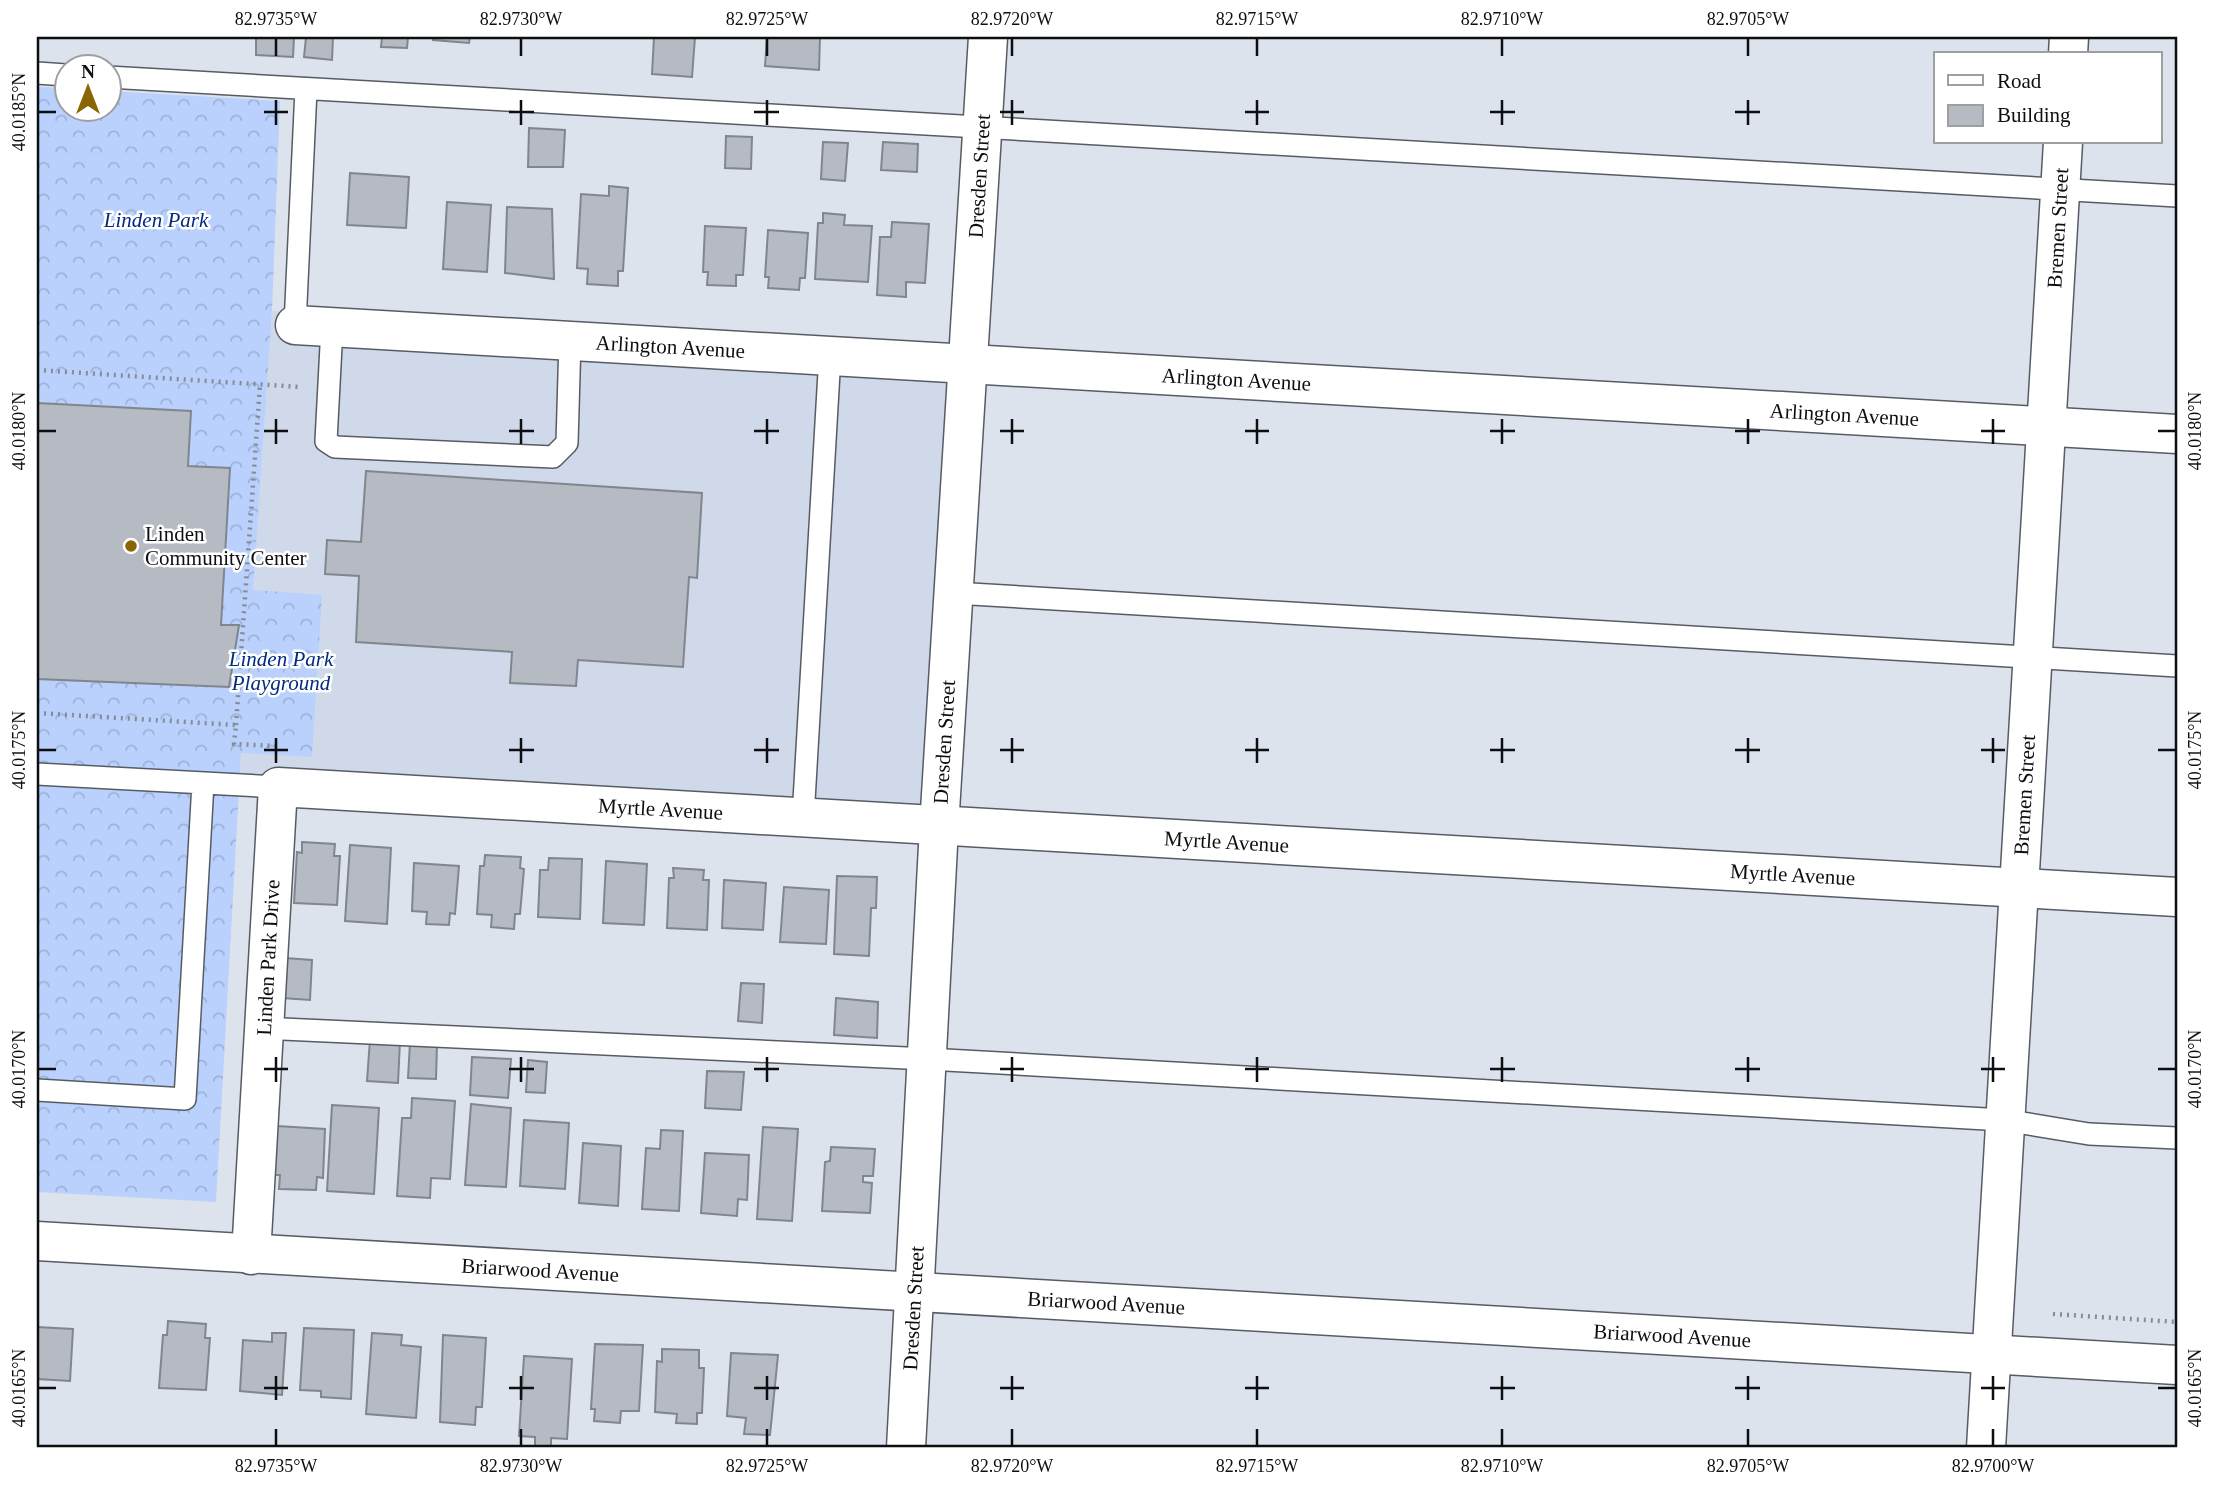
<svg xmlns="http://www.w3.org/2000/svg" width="2214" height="1485" viewBox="0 0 2214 1485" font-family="Georgia,serif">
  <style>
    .built { fill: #d0d9e9 }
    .forest { fill: url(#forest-crowns) }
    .building { fill: #b5bac3; stroke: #81868e; stroke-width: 2 }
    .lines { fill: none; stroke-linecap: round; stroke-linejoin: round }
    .lane-casing { stroke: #575c64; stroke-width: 24 }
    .street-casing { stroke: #575c64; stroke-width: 41 }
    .path { stroke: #878c92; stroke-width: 4.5; stroke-dasharray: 2 5; stroke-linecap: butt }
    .lane { stroke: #fff; stroke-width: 21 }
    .street { stroke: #fff; stroke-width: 38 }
    .ticks { fill: none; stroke: #0c0e11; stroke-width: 2.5 }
    .poi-dot { fill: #8a6504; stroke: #fff; stroke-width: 2.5 }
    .labels { text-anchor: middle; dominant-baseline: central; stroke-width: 5; stroke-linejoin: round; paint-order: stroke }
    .street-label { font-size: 21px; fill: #0c0e11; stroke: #fff }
    .park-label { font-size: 21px; font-style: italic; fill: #032b81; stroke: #fff }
    .poi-label { font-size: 21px; fill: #0c0e11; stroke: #fff; text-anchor: start }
    .neatline { fill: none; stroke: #0c0e11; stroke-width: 2.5 }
    .ticks-label { font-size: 18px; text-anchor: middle; fill: #0c0e11 }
  </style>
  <defs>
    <pattern id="forest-crowns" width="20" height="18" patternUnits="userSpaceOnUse" patternTransform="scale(1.75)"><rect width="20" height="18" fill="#b9d1fc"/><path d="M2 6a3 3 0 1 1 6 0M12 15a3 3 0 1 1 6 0" fill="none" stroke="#9eb2d7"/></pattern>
  </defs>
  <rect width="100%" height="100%" fill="#dde3ec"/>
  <path class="built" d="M272 311 968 355 943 830 239 783Z"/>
  <path class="forest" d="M37 87 66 88V108H108L109 91 280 101 272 311 253 590 322 595 312 757 241 753 216 1202 37 1192Z"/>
  <path class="building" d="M256 37H294L293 57 256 55Z
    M306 37H333L332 60 304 57Z
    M382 37H408L407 48 381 47Z
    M433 37H470L469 43 433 40Z
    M654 37H695L692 77 652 74Z
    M767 37H820L819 70 765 66Z
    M529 128 565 130 563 167H528Z
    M726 136 752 137 751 169 725 168Z
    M823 142 848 143 845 181 821 179Z
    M883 142 918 144 917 172 881 170Z
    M350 173 409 177 406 228 347 225Z
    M609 186 628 188 623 271H618V286L587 284 588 269 577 268 581 194 609 196Z
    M447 202 491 205 487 272 443 269Z
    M507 207 552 209 554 279 505 273Z
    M823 213 845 215 844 225 872 226 868 282 815 279 818 223H823Z
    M892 222 929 224 925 283 906 282V297L877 295 880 237H891Z
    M705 226 746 228 743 275H736V286L707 285 708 272H703Z
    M768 230 808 233 805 278H800L799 290 768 288 769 277H765Z
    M37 403 191 411 188 466 230 468 221 625H239L229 687 37 679Z
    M366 471 702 493 697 578 689 577 683 667 578 660 576 686 510 683 512 652 356 642 359 576 325 574 327 540 361 542Z
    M302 842 335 844 334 856H340L337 905 294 903 297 852 302 853Z
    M350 845 391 848 387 924 345 921Z
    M485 855 521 857 520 868 524 869 520 914H515L514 929 491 927 492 915 477 914 480 866H484Z
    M549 858 582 859 580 919 538 917 540 870H548Z
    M606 861 647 864 644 925 603 923Z
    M414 863 459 866 455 914 450 913 449 925 426 924 427 912 412 911Z
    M673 868 704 870 703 880H709L707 930 667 928 669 878H674Z
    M837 876 877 877 876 908H871L869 956 834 954Z
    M724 880 766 883 763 930 722 928Z
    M784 887 829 890 826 944 780 942Z
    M285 958 312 960 310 1000 282 998Z
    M741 983 764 984 762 1023 738 1021Z
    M836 998 878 1002 877 1038 834 1035Z
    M370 1039 400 1041 398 1083 367 1081Z
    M410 1043 437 1044 436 1079 408 1078Z
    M472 1057 511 1059 508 1098 470 1095Z
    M528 1060 547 1062 545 1093 526 1092Z
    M707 1071 744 1072 741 1110 705 1108Z
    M412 1098 455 1101 450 1179 431 1178 430 1198 397 1196 402 1118H411Z
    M471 1104 511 1108 506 1187 465 1185Z
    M332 1105 379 1108 374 1194 327 1191Z
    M524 1120 569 1123 565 1189 520 1186Z
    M277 1126 325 1129 323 1178 317 1177 316 1190 279 1189 280 1175H273Z
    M763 1127 798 1129 792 1221 757 1219Z
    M661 1130 683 1131 679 1211 642 1209 646 1148 660 1149Z
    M583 1143 621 1146 618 1206 579 1203Z
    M831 1147 875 1149 873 1176H863V1182L872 1183 870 1213 822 1211 825 1162 830 1161Z
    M705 1153 749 1155 747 1200 738 1199 737 1216 701 1213Z
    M168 1321 206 1324 205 1338H210L206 1390 159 1388 163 1335H167Z
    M37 1327 73 1329 70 1381 37 1379Z
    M304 1328 354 1330 351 1399 321 1397V1391L300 1390Z
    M272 1333H286L282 1395 240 1391 243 1340 272 1342Z
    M372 1333 402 1335 401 1345 421 1347 416 1418 366 1414Z
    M443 1335 486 1338 482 1407H476L475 1425 440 1422Z
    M595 1344 643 1345 639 1411H621L620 1423 594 1421 595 1409H591Z
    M662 1349 699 1350V1368H704L702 1413H697V1424L676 1423 677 1414 655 1412 657 1361 662 1362Z
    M731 1353 778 1355 770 1435 744 1434 746 1418 727 1416Z
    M524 1356 572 1359 567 1439 551 1438V1448H535V1437L519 1436Z"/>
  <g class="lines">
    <defs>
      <path id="lane" d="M37 73 66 75
        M108 77 2177 196
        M295 325 306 89
        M332 327 326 441 335 447 553 457 567 443 570 340
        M954 593 2177 666
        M37 774 278 787
        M803 818 830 355
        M261 1028 928 1059 2004 1120 2089 1134 2177 1138
        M37 1090 185 1099 203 783"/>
      <g id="street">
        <path d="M2068 54 2069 37"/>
        <path id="s1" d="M295 325 2177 434"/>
        <path id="s2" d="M37 1241 2177 1365"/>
        <path id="s3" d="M251 1255 278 787 2177 897"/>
        <path id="s4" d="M906 1448 939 827 988 37"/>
        <path id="s5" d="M1986 1448 2063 142"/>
      </g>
    </defs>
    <use href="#lane" class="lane-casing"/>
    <use href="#street" class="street-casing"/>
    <path class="path" d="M37 370 301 387
      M37 713 236 725 234 744 277 746
      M236 725 260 385
      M2053 1314 2177 1322"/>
    <use href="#lane" class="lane"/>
    <use href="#street" class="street"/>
  </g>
  <path class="ticks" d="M276 38V56M521 38V56M767 38V56M1012 38V56M1257 38V56M1502 38V56M1748 38V56M276 100V125M521 100V125M767 100V125M1012 100V125M1257 100V125M1502 100V125M1748 100V125M38 112H56M264 112H288M509 112H534M754 112H779M1000 112H1024M1245 112H1269M1490 112H1515M1735 112H1760M276 419V444M521 419V444M767 419V444M1012 419V444M1257 419V444M1502 419V444M1748 419V444M1993 419V444M38 431H56M264 431H288M509 431H534M754 431H779M1000 431H1024M1245 431H1269M1490 431H1515M1735 431H1760M1981 431H2005M2158 431H2176M276 738V763M521 738V763M767 738V763M1012 738V763M1257 738V763M1502 738V763M1748 738V763M1993 738V763M38 750H56M264 750H288M509 750H534M754 750H779M1000 750H1024M1245 750H1269M1490 750H1515M1735 750H1760M1981 750H2005M2158 750H2176M276 1057V1082M521 1057V1082M767 1057V1082M1012 1057V1082M1257 1057V1082M1502 1057V1082M1748 1057V1082M1993 1057V1082M38 1069H56M264 1069H288M509 1069H534M754 1069H779M1000 1069H1024M1245 1069H1269M1490 1069H1515M1735 1069H1760M1981 1069H2005M2158 1069H2176M276 1376V1400M521 1376V1400M767 1376V1400M1012 1376V1400M1257 1376V1400M1502 1376V1400M1748 1376V1400M1993 1376V1400M38 1388H56M264 1388H288M509 1388H534M754 1388H779M1000 1388H1024M1245 1388H1269M1490 1388H1515M1735 1388H1760M1981 1388H2005M2158 1388H2176M276 1429V1446M521 1429V1446M767 1429V1446M1012 1429V1446M1257 1429V1446M1502 1429V1446M1748 1429V1446M1993 1429V1446"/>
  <circle class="poi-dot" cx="131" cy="546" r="7"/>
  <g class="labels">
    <g class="street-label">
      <text stroke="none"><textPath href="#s4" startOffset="1274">Dresden Street</textPath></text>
      <text stroke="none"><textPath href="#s5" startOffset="1222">Bremen Street</textPath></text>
      <text stroke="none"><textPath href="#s1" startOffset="376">Arlington Avenue</textPath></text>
      <text stroke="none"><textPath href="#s1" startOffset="943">Arlington Avenue</textPath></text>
      <text stroke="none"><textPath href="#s1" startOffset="1552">Arlington Avenue</textPath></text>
      <text stroke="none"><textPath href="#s4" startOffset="707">Dresden Street</textPath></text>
      <text stroke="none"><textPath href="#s5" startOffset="654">Bremen Street</textPath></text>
      <text stroke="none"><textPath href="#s3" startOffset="852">Myrtle Avenue</textPath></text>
      <text stroke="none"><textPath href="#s3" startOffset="1419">Myrtle Avenue</textPath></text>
      <text stroke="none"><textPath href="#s3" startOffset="1986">Myrtle Avenue</textPath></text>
      <text stroke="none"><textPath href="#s3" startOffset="298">Linden Park Drive</textPath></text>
      <text stroke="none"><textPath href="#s2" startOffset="504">Briarwood Avenue</textPath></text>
      <text stroke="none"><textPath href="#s2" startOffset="1071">Briarwood Avenue</textPath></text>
      <text stroke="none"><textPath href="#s4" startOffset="140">Dresden Street</textPath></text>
      <text stroke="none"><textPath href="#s2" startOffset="1638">Briarwood Avenue</textPath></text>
    </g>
    <g class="park-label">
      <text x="156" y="220">Linden Park</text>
      <text x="281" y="659">Linden Park<tspan x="281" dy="24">Playground</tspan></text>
    </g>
    <g class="poi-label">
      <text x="145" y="534">Linden<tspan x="145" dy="24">Community Center</tspan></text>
    </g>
  </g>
  <rect width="2214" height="1485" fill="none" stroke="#ffffff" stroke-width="77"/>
  <rect x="1934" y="52" width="228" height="91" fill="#ffffff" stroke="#9e9fa0" stroke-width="2"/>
  <rect x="1948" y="75" width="35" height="10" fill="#ffffff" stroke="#9e9fa0" stroke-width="2"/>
  <text x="1997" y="88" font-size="21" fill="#0c0e11">Road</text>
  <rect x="1948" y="105" width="35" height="21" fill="#b5bac3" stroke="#9e9fa0" stroke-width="2"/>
  <text x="1997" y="122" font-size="21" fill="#0c0e11">Building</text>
  <g transform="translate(88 88)"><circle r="33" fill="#ffffff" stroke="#9e9fa0" stroke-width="2"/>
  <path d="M0-5L12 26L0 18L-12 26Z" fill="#8a6504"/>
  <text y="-10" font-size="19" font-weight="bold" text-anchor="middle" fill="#0c0e11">N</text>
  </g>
  <rect x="38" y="38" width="2138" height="1408" class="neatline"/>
  <g class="ticks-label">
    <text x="276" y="25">82.9735°W</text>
    <text x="521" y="25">82.9730°W</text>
    <text x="767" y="25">82.9725°W</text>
    <text x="1012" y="25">82.9720°W</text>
    <text x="1257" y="25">82.9715°W</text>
    <text x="1502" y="25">82.9710°W</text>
    <text x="1748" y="25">82.9705°W</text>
    <text transform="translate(19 112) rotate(-90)" y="6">40.0185°N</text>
    <text transform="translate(19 431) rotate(-90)" y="6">40.0180°N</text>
    <text transform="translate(2195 431) rotate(-90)" y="6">40.0180°N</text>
    <text transform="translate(19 750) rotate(-90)" y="6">40.0175°N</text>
    <text transform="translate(2195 750) rotate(-90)" y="6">40.0175°N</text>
    <text transform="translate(19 1069) rotate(-90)" y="6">40.0170°N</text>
    <text transform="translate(2195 1069) rotate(-90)" y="6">40.0170°N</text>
    <text transform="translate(19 1388) rotate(-90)" y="6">40.0165°N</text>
    <text transform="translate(2195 1388) rotate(-90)" y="6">40.0165°N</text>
    <text x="276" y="1472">82.9735°W</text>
    <text x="521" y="1472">82.9730°W</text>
    <text x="767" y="1472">82.9725°W</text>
    <text x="1012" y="1472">82.9720°W</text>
    <text x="1257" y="1472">82.9715°W</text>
    <text x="1502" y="1472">82.9710°W</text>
    <text x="1748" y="1472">82.9705°W</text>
    <text x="1993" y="1472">82.9700°W</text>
  </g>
</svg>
